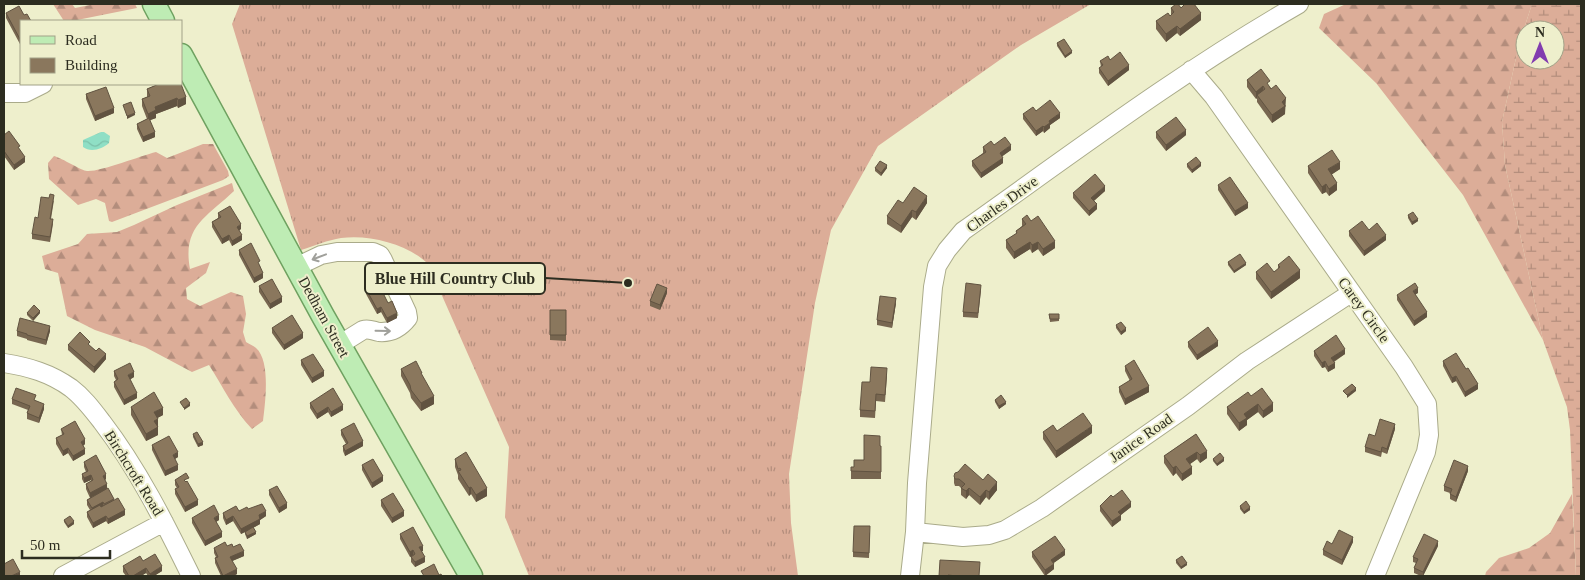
<svg xmlns="http://www.w3.org/2000/svg" width="1585" height="580" viewBox="0 0 1585 580" font-family="'Times New Roman',serif">
  <style>
    .grass { fill: url(#grass-tufts) }
    .forest { fill: url(#forest-firs) }
    .wetland { fill: url(#wetland-marsh); fill-rule: evenodd }
    .water { fill: url(#water-waves) }
    .lines { fill: none; stroke-linecap: round; stroke-linejoin: round }
    .minor-casing { stroke: #aaab8a; stroke-width: 20 }
    .major-casing { stroke: #6fa160; stroke-width: 25 }
    .minor { stroke: #fff; stroke-width: 18 }
    .major { stroke: #beecb4; stroke-width: 22 }
    .wall { fill: #776650 }
    .shaded-wall { fill: #615341 }
    .building { fill: #8a775d; stroke: #615341 }
    .oneway { stroke: #a0a09b }
    .labels { text-anchor: middle; dominant-baseline: central; stroke-width: 4; stroke-linejoin: round; paint-order: stroke }
    .street-label { font-size: 15px; fill: #2d2d20; stroke: #eeefcc }
    .leader { fill: none; stroke: #2d2d20; stroke-width: 2 }
    .callout-dot { fill: #2d2d20; stroke: #eeefcc; stroke-width: 2 }
    .callout { fill: #eeefcc; stroke: #2d2d20; stroke-width: 2 }
    .callout-label { font-size: 16px; text-anchor: middle; font-weight: bold; fill: #2d2d20 }
  </style>
  <defs>
    <pattern id="grass-tufts" width="24" height="20" patternUnits="userSpaceOnUse" patternTransform="scale(1.25)"><rect width="24" height="20" fill="#dcad98"/><path d="M3 7l-1-3M5 7V3M7 7l1-3M15 17l-1-3M17 17v-4M19 17l1-3" fill="none" stroke="#b38d7c"/></pattern>
    <pattern id="forest-firs" width="22" height="20" patternUnits="userSpaceOnUse" patternTransform="scale(1.25)"><rect width="22" height="20" fill="#dcad98"/><path d="M5 1l3.5 6h-7zM16 11l3.5 6h-7z" fill="#b38d7c"/></pattern>
    <pattern id="wetland-marsh" width="20" height="14" patternUnits="userSpaceOnUse" patternTransform="scale(1.25)"><rect width="20" height="14" fill="#dcad98"/><path d="M1 5h8M5 5V1M11 12h8M15 12V8" fill="none" stroke="#b38d7c"/></pattern>
    <pattern id="water-waves" width="16" height="10" patternUnits="userSpaceOnUse" patternTransform="scale(1.25)"><rect width="16" height="10" fill="#8fdfc5"/><path d="M0 5q4-4 8 0t8 0" fill="none" stroke="#7cc0a9"/></pattern>
  </defs>
  <rect width="100%" height="100%" fill="#eeefcc"/>
  <path class="grass" d="M240 4H1091L1021 45 878 146 831 230 815 303 789 474 791 523 798 576H529L505 517 509 447 428 264C408 244 369 234 341 238 328 240 314 246 301 250L232 24Z"/>
  <path class="forest" d="M53 4H72L75 8 95 4H135L137 8 72 21H64Z
    M1346 4H1532L1519 44 1502 122 1505 165 1543 340 1463 195 1376 83 1319 28 1324 14Z
    M203 144H213L228 171 229 176 223 180 112 222 109 221 105 203 96 199 78 205 49 179 48 163 54 156C62 158 82 171 87 171 100 172 140 156 156 152L167 158Z
    M232 183 234 191C207 217 182 226 190 269L210 262 206 273 186 288 187 299 200 306 231 292 243 296 246 314 243 332 246 342C249 344 254 346 256 348 271 361 265 404 263 421L252 429C234 410 223 387 209 365L192 372 145 347 95 330 67 316 58 273 45 269 42 256 78 244 87 234 117 232 134 225 177 205Z
    M1572 494 1576 576H1485L1486 572 1499 558 1529 548 1550 533Z"/>
  <path class="wetland" d="M1532 4H1581V576H1576L1570 430 1567 407 1543 340 1505 165 1502 122 1519 44ZM1525 30H1555V60H1525Z"/>
  <path class="water" d="M101 132H104L110 136 109 143C102 149 91 153 83 147V140Z"/>
  <g class="lines">
    <defs>
      <path id="minor" d="M1191 70 1214 97 1404 367 1427 404 1429 435 1426 452 1375 576
        M4 93H25L43 84
        M296 267 321 255 337 252H373L380 255 383 260 407 312 408 318C401 327 391 333 379 332 373 331 369 328 363 330L339 345
        M4 363C29 367 50 373 71 388 83 397 92 409 102 422 138 469 165 523 191 576
        M915 532 963 537 989 535 1005 530 1042 508 1188 406 1247 361 1351 293
        M63 576 164 522
        M910 576 915 532 917 483 933 287 937 266 947 250 963 231C1073 153 1182 71 1299 4"/>
      <path id="major" d="M154 4 163 21
        M181 55 323 316 471 576"/>
    </defs>
    <use href="#minor" class="minor-casing"/>
    <use href="#major" class="major-casing"/>
    <use href="#minor" class="minor"/>
    <use href="#major" class="major"/>
  </g>
  <path class="wall" d="M1183 4H1194L1201 20 1180 36 1177 33 1166 42 1156 29V21L1171 15V8H1181L1183 6Z
    M6 13 24 15 21 21V46L6 18Z
    M1057 43 1072 53 1065 58 1057 46Z
    M1110 60 1129 70 1108 86 1099 73V68L1101 67 1100 61Z
    M1247 80 1270 87 1286 106 1285 107V114L1272 123 1257 102V98L1256 99 1247 87Z
    M159 84 186 104 178 108 177 106 156 114V118L150 120 155 137 143 142 137 129V124L147 119 142 106V99L147 97V89Z
    M86 94 114 113 95 121 86 99Z
    M1036 111 1060 118 1050 125V128L1044 133 1043 131 1036 136 1023 119V114Z
    M1156 132 1186 135 1166 151 1156 138Z
    M4 135 20 150 25 162 14 170 4 156Z
    M994 145 1011 150 1002 156 1003 163 981 178 972 166V161L983 153V147Z
    M1187 164 1201 166 1192 173 1187 167Z
    M1308 166 1340 169 1332 174 1337 190 1329 196 1326 192 1322 194 1308 173Z
    M875 168H887L881 176 875 171Z
    M1218 185 1248 208 1235 216 1218 190Z
    M1105 191 1094 201 1097 209 1089 216 1073 198V193Z
    M54 200 51 219 53 224 50 242 32 239V234L38 218Z
    M903 203H927L916 220 912 217 901 233 887 224V216Z
    M218 213 241 229 239 230 242 240 232 246 229 240 222 244 212 227V222L218 218Z
    M1408 215 1418 221 1412 225 1408 218Z
    M1022 219 1031 221 1055 248 1043 256 1038 249 1032 253 1030 249 1014 259 1006 248V240L1016 234V231L1022 226Z
    M1349 231 1386 240 1364 256 1349 236Z
    M239 250 260 266 263 278 254 283 239 255Z
    M1228 262 1246 265 1234 273 1228 265Z
    M1278 265 1300 278 1271 299 1256 279V272H1274L1278 269Z
    M259 286 282 302 270 309 259 292Z
    M366 289 388 303 397 318 387 323 381 312 377 314 366 294Z
    M981 290 978 318 963 317V312Z
    M667 293 660 310 650 306V301Z
    M1418 293 1415 294 1427 317 1414 326 1397 300V295Z
    M896 303 892 328 877 325V320Z
    M550 310H566V341L550 340Z
    M27 313H40L33 321 27 315Z
    M1049 314H1059V321L1050 322Z
    M1116 325 1126 331 1121 335 1116 328Z
    M272 328 303 338 284 350 272 333Z
    M17 331H50L46 345 27 340V339L17 336Z
    M1188 342 1218 346 1197 360 1188 347Z
    M68 345 90 346 106 359 94 373 68 350Z
    M1314 351 1345 354 1334 362 1335 368 1328 372 1325 367 1322 368 1314 356Z
    M301 360 324 376 312 383 301 365Z
    M1443 361 1478 389 1465 397 1456 381 1452 383 1443 366Z
    M1125 366 1149 392 1125 405 1119 392V387L1130 381 1125 371Z
    M401 369 422 376 434 404 421 411 411 398 410 393 401 376Z
    M114 371 134 377 130 379 137 398 124 405 114 387V382L116 380 114 376Z
    M887 376 885 402 876 401 875 418 860 417V410L870 382Z
    M1251 396 1273 411 1263 418 1258 412 1247 420V425L1239 431 1227 414V407Z
    M12 399 36 401 44 409 39 423 27 419V413L28 410 12 404Z
    M995 400 1006 404 999 409 995 402Z
    M310 403 343 410 331 417 328 412 317 419 310 408Z
    M131 407 163 415 157 418 158 427V435L146 441 131 415Z
    M61 429 85 444 83 446 85 454 73 461 68 453 63 456 56 444V438L62 435Z
    M1395 429 1387 454 1382 452 1381 457 1365 452V447L1375 436Z
    M341 430 363 446 345 456 343 451V446L346 444 341 435Z
    M1057 431 1092 433 1056 458 1043 439V432Z
    M193 434 203 445 198 447 193 437Z
    M1196 434 1207 458 1200 463 1197 459 1190 464 1192 474 1182 481 1176 473 1173 476 1164 463V456Z
    M152 445 178 457 175 459 178 470 165 476 152 450Z
    M880 446H881V479H851V467H854L864 460Z
    M455 459 487 496 476 502 471 494 469 496 458 479V475L455 467Z
    M1213 459 1224 461 1217 466 1213 461Z
    M84 462 106 479 105 480 107 489 114 500 125 515 108 524 106 521 93 528 87 517V512L90 510 87 505V500L106 489 90 498 86 489V484L91 481V480L84 483 82 479V474L86 472 84 467Z
    M362 465 383 481 372 488 362 470Z
    M1468 471 1456 502 1450 499V493L1444 491V486Z
    M954 476 983 480 997 490 989 500 986 497 980 505 969 495 966 499 961 495V488L959 486H955L954 483Z
    M175 480 188 483 198 505 185 512 175 494V489L177 488 175 485Z
    M269 490 287 508 279 513 269 495Z
    M1113 497 1131 507 1121 515V520L1112 527 1100 511V506Z
    M381 500 404 516 392 523 381 506Z
    M1240 506 1250 510 1244 514 1240 509Z
    M248 509 266 516 260 520V524L253 528 256 534 247 539 245 534V532L241 534 233 521 226 525 223 518V513L239 511Z
    M192 518 219 520 216 522 222 537 205 546 192 523Z
    M64 520 74 524 68 528 64 522Z
    M870 532 869 558 853 557V552Z
    M400 534 423 551H422L425 562 415 567 411 562V557L413 556 410 557 400 539Z
    M1353 542 1342 565 1323 555V550L1332 544Z
    M227 546 233 547 244 556 232 561 237 574 233 576H221L215 563V558L216 557 214 553V548Z
    M1438 546 1423 576H1421L1414 573V568L1416 563 1413 562V557Z
    M1032 552 1065 555 1053 563 1054 569 1045 576 1032 557Z
    M1176 560 1187 565 1181 569 1176 563Z
    M143 561 162 571 154 576H148L146 573 141 576H126L123 572V566Z"/>
  <path class="shaded-wall" d="M1201 13V20L1180 36V29Z
    M1177 26V33L1166 42V34Z
    M1072 51V53L1065 58V56Z
    M1129 65V70L1108 86V81Z
    M1263 86V94L1257 95V98L1256 99V92Z
    M186 97V104L178 108V100Z
    M177 98V106L156 114V118L148 121V114L155 107Z
    M1286 98 1285 114 1272 123V115L1282 102Z
    M114 108V113L95 121V116Z
    M135 113V115L127 119V116Z
    M1060 113V118L1050 125V128L1044 133V127L1049 121Z
    M1043 126V131L1036 136V131Z
    M1186 130V135L1166 151V145Z
    M155 132V137L143 142V137Z
    M1011 145V150L1000 158V153Z
    M25 157V162L14 170V165Z
    M1003 158V163L981 178V173Z
    M1340 162V169L1328 177V169Z
    M1201 163V166L1192 173V170Z
    M887 165V168L881 176V173Z
    M1337 183V190L1329 196V189Z
    M1326 184V192L1322 194V187Z
    M1105 186V191L1091 203V198Z
    M927 196V203L916 220V212Z
    M1248 203V208L1235 216V211Z
    M1097 204V209L1089 216V211Z
    M912 210V217L901 233V226Z
    M1418 219V221L1412 225V222Z
    M241 224V229L237 232V227Z
    M229 235V240L222 244V239Z
    M242 235V240L232 246V241Z
    M1386 235V240L1364 256V251Z
    M1055 241V248L1043 256V249Z
    M1030 242V249L1014 259V252Z
    M1038 242V249L1032 253V245Z
    M1246 263V265L1234 273V271Z
    M1300 270V278L1271 299V292Z
    M263 273V278L254 283V278Z
    M667 288V293L660 310V305Z
    M1418 288V293L1413 296V291Z
    M282 297V302L270 309V304Z
    M896 298V303L892 328V323Z
    M381 307V312L377 314V309Z
    M40 311V313L33 321V318Z
    M1427 312V317L1414 326V321Z
    M397 313V318L387 323V318Z
    M50 326V331L46 345V340Z
    M1126 328V331L1121 335V332Z
    M303 333V338L284 350V345Z
    M1218 341V346L1197 360V355Z
    M1345 349V354L1331 363V358Z
    M106 354V359L94 373V367Z
    M1325 361V367L1322 368V363Z
    M1335 363V368L1328 372V367Z
    M324 371V376L312 383V378Z
    M134 372V377L128 381V375Z
    M1456 376V381L1452 383V378Z
    M1478 384V389L1465 397V392Z
    M1149 386V392L1125 405V399Z
    M1356 388V391L1347 398V395Z
    M137 393V398L124 405V400Z
    M434 396V404L421 411V403Z
    M1006 402V404L999 409V406Z
    M190 403V406L184 410V408Z
    M1273 403V411L1263 418V411Z
    M44 404V409L39 423V418Z
    M1258 404V412L1247 420V425L1239 431V423L1244 414Z
    M343 405V410L331 417V412Z
    M328 407V412L317 419V414Z
    M163 408V415L154 420V412Z
    M158 419V427L154 429V421Z
    M1395 424V429L1387 454V449Z
    M1092 426V433L1056 458V451Z
    M158 427V435L146 441V434Z
    M85 439V444L81 447V442Z
    M363 441V446L345 456V451Z
    M203 442V445L198 447V444Z
    M68 448V453L63 456V451Z
    M85 449V454L73 461V456Z
    M1207 451V458L1200 463V455Z
    M178 452V457L173 460V455Z
    M1197 452V459L1186 467V459Z
    M1224 458V461L1217 466V464Z
    M178 465V470L165 476V471Z
    M1176 466V473L1173 476V468Z
    M1468 466V471L1456 502V497Z
    M1192 467V474L1182 481V474Z
    M106 474V479L103 481V476Z
    M91 475V480L84 483V478Z
    M383 476V481L372 488V483Z
    M997 482V490L989 500V492Z
    M107 484V489L90 498V493Z
    M471 487V494L469 496V488Z
    M487 488V496L476 502V495Z
    M969 488V495L966 499V491Z
    M986 490V497L980 505V497Z
    M198 500V505L185 512V507Z
    M103 502V507L92 513V508Z
    M1131 502V507L1118 517V512Z
    M287 503V508L279 513V508Z
    M1250 507V510L1244 514V512Z
    M125 510V515L108 524V519Z
    M266 511V516L260 520V524L241 534V529L259 515Z
    M404 511V516L392 523V518Z
    M219 515V520L214 523V518Z
    M1121 515V520L1112 527V521Z
    M106 516V521L93 528V523Z
    M233 516V521L226 525V520Z
    M74 521V524L68 528V526Z
    M222 532V537L205 546V541Z
    M256 532V534L247 539V536Z
    M1353 537V542L1342 565V560Z
    M1438 541V546L1423 576V572Z
    M423 546V551L419 552V547Z
    M413 550V555L410 557V552Z
    M1065 550V555L1051 565V560Z
    M244 551V556L230 562V557Z
    M425 557V562L415 567V562Z
    M1187 563V565L1181 569V567Z
    M1054 564V569L1045 576V570Z
    M162 566V571L154 576H150V574Z
    M146 568V573L141 576H133Z
    M237 569V574L233 576H223Z
    M20 572V576H11Z"/>
  <path class="building" d="M1176 4H1178L1181 8 1185 4H1194L1201 13 1180 29 1177 26 1166 34 1156 21 1168 13 1170 16 1174 12 1171 8Z
    M19 6 24 15 27 14 31 21H21V41L6 13Z
    M1064 39 1072 51 1065 56 1057 43Z
    M1120 52 1129 65 1108 81 1099 68 1103 65 1100 61 1108 56 1110 60Z
    M1261 69 1270 81 1267 83 1271 89 1276 85 1286 98 1282 102 1285 106 1272 115 1257 95 1265 89 1263 86 1256 92 1247 80Z
    M159 84H181L186 97 178 100 177 98 155 107 156 110 148 114 142 99 150 96 147 89Z
    M106 87 114 108 95 116 86 94Z
    M1050 100 1060 113 1049 121 1050 123 1044 127 1043 126 1036 131 1023 114 1033 107 1036 111Z
    M131 102 135 113 127 116 123 105Z
    M1176 117 1186 130 1166 145 1156 132Z
    M149 118 155 132 143 137 137 124Z
    M9 131 20 146 18 147 25 157 14 165 4 151V135Z
    M1005 137 1011 145 1000 153 1003 158 981 173 972 161 986 152 983 147 991 141 994 145Z
    M1332 150 1340 162 1328 169 1337 183 1329 189 1326 184 1322 187 1308 166Z
    M1196 157 1201 163 1192 170 1187 164Z
    M880 161 887 165 881 173 875 168Z
    M1095 174 1105 186 1091 198 1097 204 1089 211 1073 193Z
    M1230 177 1248 203 1235 211 1218 185Z
    M914 187 927 196 916 212 912 210 901 226 887 216 898 200 903 203Z
    M50 194 54 195 50 219H53L50 237 32 234 35 217 38 218 41 197 49 198Z
    M230 206 241 224 237 227 242 235 232 241 229 235 222 239 212 222 221 217 218 213Z
    M1413 212 1418 219 1412 222 1408 215Z
    M1027 215 1031 221 1038 216 1055 241 1043 249 1038 242 1032 245 1030 242 1014 252 1006 240 1017 233 1016 231 1026 224 1022 219Z
    M1362 221 1369 230 1377 223 1386 235 1364 251 1349 231Z
    M251 243 260 261 258 262 263 273 254 278 239 250Z
    M1240 254 1246 263 1234 271 1228 262Z
    M1289 256 1300 270 1271 292 1256 272 1267 263 1274 272 1280 267 1278 265Z
    M272 279 282 297 270 304 259 286Z
    M378 283 388 303 392 301 397 313 387 318 381 307 377 309 366 289Z
    M966 283 981 285 978 313 963 312Z
    M1415 283 1418 288 1413 291 1427 312 1414 321 1397 295Z
    M657 284 667 288 660 305 650 301Z
    M880 296 896 298 892 323 877 320Z
    M34 305 40 311 33 318 27 313Z
    M550 310H566V335H550Z
    M1049 314H1059V319H1050Z
    M292 315 303 333 284 345 272 328Z
    M20 318 50 326 46 340 27 335V334L17 331Z
    M1121 322 1126 328 1121 332 1116 325Z
    M1208 327 1218 341 1197 355 1188 342Z
    M80 332 90 342 88 344 96 351 99 348 106 354 94 367 68 345Z
    M1336 335 1345 349 1331 358 1335 363 1328 367 1325 361 1322 363 1314 351Z
    M1456 353 1466 369 1468 368 1478 384 1465 392 1456 376 1452 378 1443 361Z
    M313 354 324 371 312 378 301 360Z
    M1134 360 1149 386 1125 399 1119 387 1132 379 1125 366Z
    M416 361 422 373H421L434 396 421 403 411 390 410 385 401 369Z
    M130 363 134 372 128 375 137 393 124 400 114 382 118 379 114 371Z
    M871 367 887 368 885 395 876 394 875 411 860 410 862 382H870Z
    M1352 384 1356 388 1347 395 1343 391Z
    M16 388 36 395 34 400 44 404 39 418 27 413 30 406 12 399Z
    M333 388 343 405 331 412 328 407 317 414 310 403Z
    M1262 388 1273 403 1263 411 1258 404 1244 414 1247 418 1239 423 1227 407 1248 392 1251 396Z
    M154 392 163 408 154 412 158 419 154 421 158 427 146 434 131 407Z
    M1001 395 1006 402 999 406 995 400Z
    M186 398 190 403 184 408 180 402Z
    M1083 413 1092 426 1056 451 1043 432 1053 425 1057 431Z
    M1380 419 1395 424 1387 449 1382 447 1381 452 1365 447 1369 434 1375 436Z
    M75 421 85 439 81 442 85 449 73 456 68 448 63 451 56 438 64 434 61 429Z
    M354 423 363 441 345 451 343 446 348 443 341 430Z
    M197 432 203 442 198 444 193 434Z
    M1196 434 1207 451 1200 455 1197 452 1186 459 1192 467 1182 474 1176 466 1173 468 1164 456Z
    M864 435 880 436V446H881V472L851 471V467H854V460H864Z
    M169 436 178 452 173 455 178 465 165 471 152 445Z
    M466 452 487 488 476 495 471 487 469 488 458 471 461 470 460 468 458 469 455 459Z
    M1220 453 1224 458 1217 464 1213 459Z
    M96 455 106 474 103 476 107 484 90 493 86 484 93 480 91 475 84 478 82 474 88 471 84 462Z
    M373 459 383 476 372 483 362 465Z
    M1454 460 1468 466 1456 497 1450 494 1452 489 1444 486Z
    M965 464 983 480 988 474 997 482 989 492 986 490 980 497 969 488 966 491 961 488 965 484 959 479H955L954 476 955 473 958 472Z
    M186 473 189 478 184 480 186 482 187 481 198 500 185 507 175 489 179 487 175 480Z
    M277 486 287 503 279 508 269 490Z
    M108 488 114 499 104 504 103 502 92 508 87 500Z
    M1122 490 1131 502 1118 512 1121 515 1112 521 1100 506 1111 495 1113 497Z
    M393 493 404 511 392 518 381 500Z
    M118 498 125 510 108 519 106 516 93 523 87 512 100 505 101 507Z
    M1246 501 1250 507 1244 512 1240 506Z
    M262 504 266 511 259 515 260 519 241 529 233 516 226 520 223 513 236 506 239 511 247 507 248 509Z
    M214 505 219 515 214 518 222 532 205 541 192 518Z
    M70 516 74 521 68 526 64 520Z
    M854 526H870L869 553 853 552Z
    M253 527 256 532 247 536 245 532Z
    M413 527 423 546 419 547 425 557 415 562 411 557 415 554 413 550 410 552 400 534Z
    M1339 530 1353 537 1342 560 1323 550 1327 541 1332 544Z
    M1424 534 1438 541 1423 572 1414 568 1418 559 1413 557Z
    M1055 536 1065 550 1051 560 1054 564 1045 570 1032 552Z
    M225 542 227 546 232 544 233 547 240 544 244 551 230 557 237 569 223 576 215 558 218 557 214 548Z
    M155 554 162 566 150 574 146 568 133 576H129L123 566 140 556 143 561Z
    M1182 556 1187 563 1181 567 1176 560Z
    M13 559 20 572 11 576H4V564Z
    M940 560 980 562 979 576H957L948 575V576H939Z
    M434 564 439 575 441 574 442 576H424L421 571Z"/>
  <defs><path id="oneway-shaft" d="M-6 0H5M1.5-3L5.5 0L1.5 3" fill="none" stroke-width="1.6" stroke-linecap="round" stroke-linejoin="round" transform="scale(1.25)"/></defs>
  <g class="oneway">
    <use href="#oneway-shaft" transform="translate(319 257) rotate(159)"/>
    <use href="#oneway-shaft" transform="translate(383 331) rotate(1)"/>
  </g>
  <g class="labels">
    <g class="street-label">
      <text transform="translate(1002 204) rotate(-36)">Charles Drive</text>
      <text transform="translate(1364 310) rotate(54)">Carey Circle</text>
      <text transform="translate(324 317) rotate(61)">Dedham Street</text>
      <text transform="translate(1141 438) rotate(-35)">Janice Road</text>
      <text transform="translate(134 473) rotate(58)">Birchcroft Road</text>
    </g>
  </g>
  <path class="leader" d="M628 283L545 278"/>
  <circle class="callout-dot" cx="628" cy="283" r="5"/>
  <rect class="callout" x="365" y="263" width="180" height="31" rx="5"/>
  <g class="callout-label">
    <text x="455" y="284">Blue Hill Country Club</text>
  </g>
  <rect width="1585" height="580" fill="none" stroke="#2d2d20" stroke-width="10"/>
  <rect x="20" y="20" width="162" height="65" fill="#eeefcc" stroke="#a1a187"/>
  <rect x="30" y="36" width="25" height="8" fill="#beecb4" stroke="#a1a187"/>
  <text x="65" y="45" font-size="15" fill="#2d2d20">Road</text>
  <rect x="30" y="58" width="25" height="15" fill="#8a775d" stroke="#a1a187"/>
  <text x="65" y="70" font-size="15" fill="#2d2d20">Building</text>
  <g transform="translate(1540 45)"><circle r="24" fill="#eeefcc" stroke="#a1a187"/>
  <path d="M0-4L9 19L0 12L-9 19Z" fill="#823caf"/>
  <text y="-8" font-size="14" font-weight="bold" text-anchor="middle" fill="#2d2d20">N</text>
  </g>
  <path d="M22 550v8h88v-8" fill="none" stroke="#2d2d20" stroke-width="2.5"/>
  <text x="30" y="550" font-size="15" fill="#2d2d20" stroke="#eeefcc" stroke-width="4" paint-order="stroke">50 m</text>
</svg>
